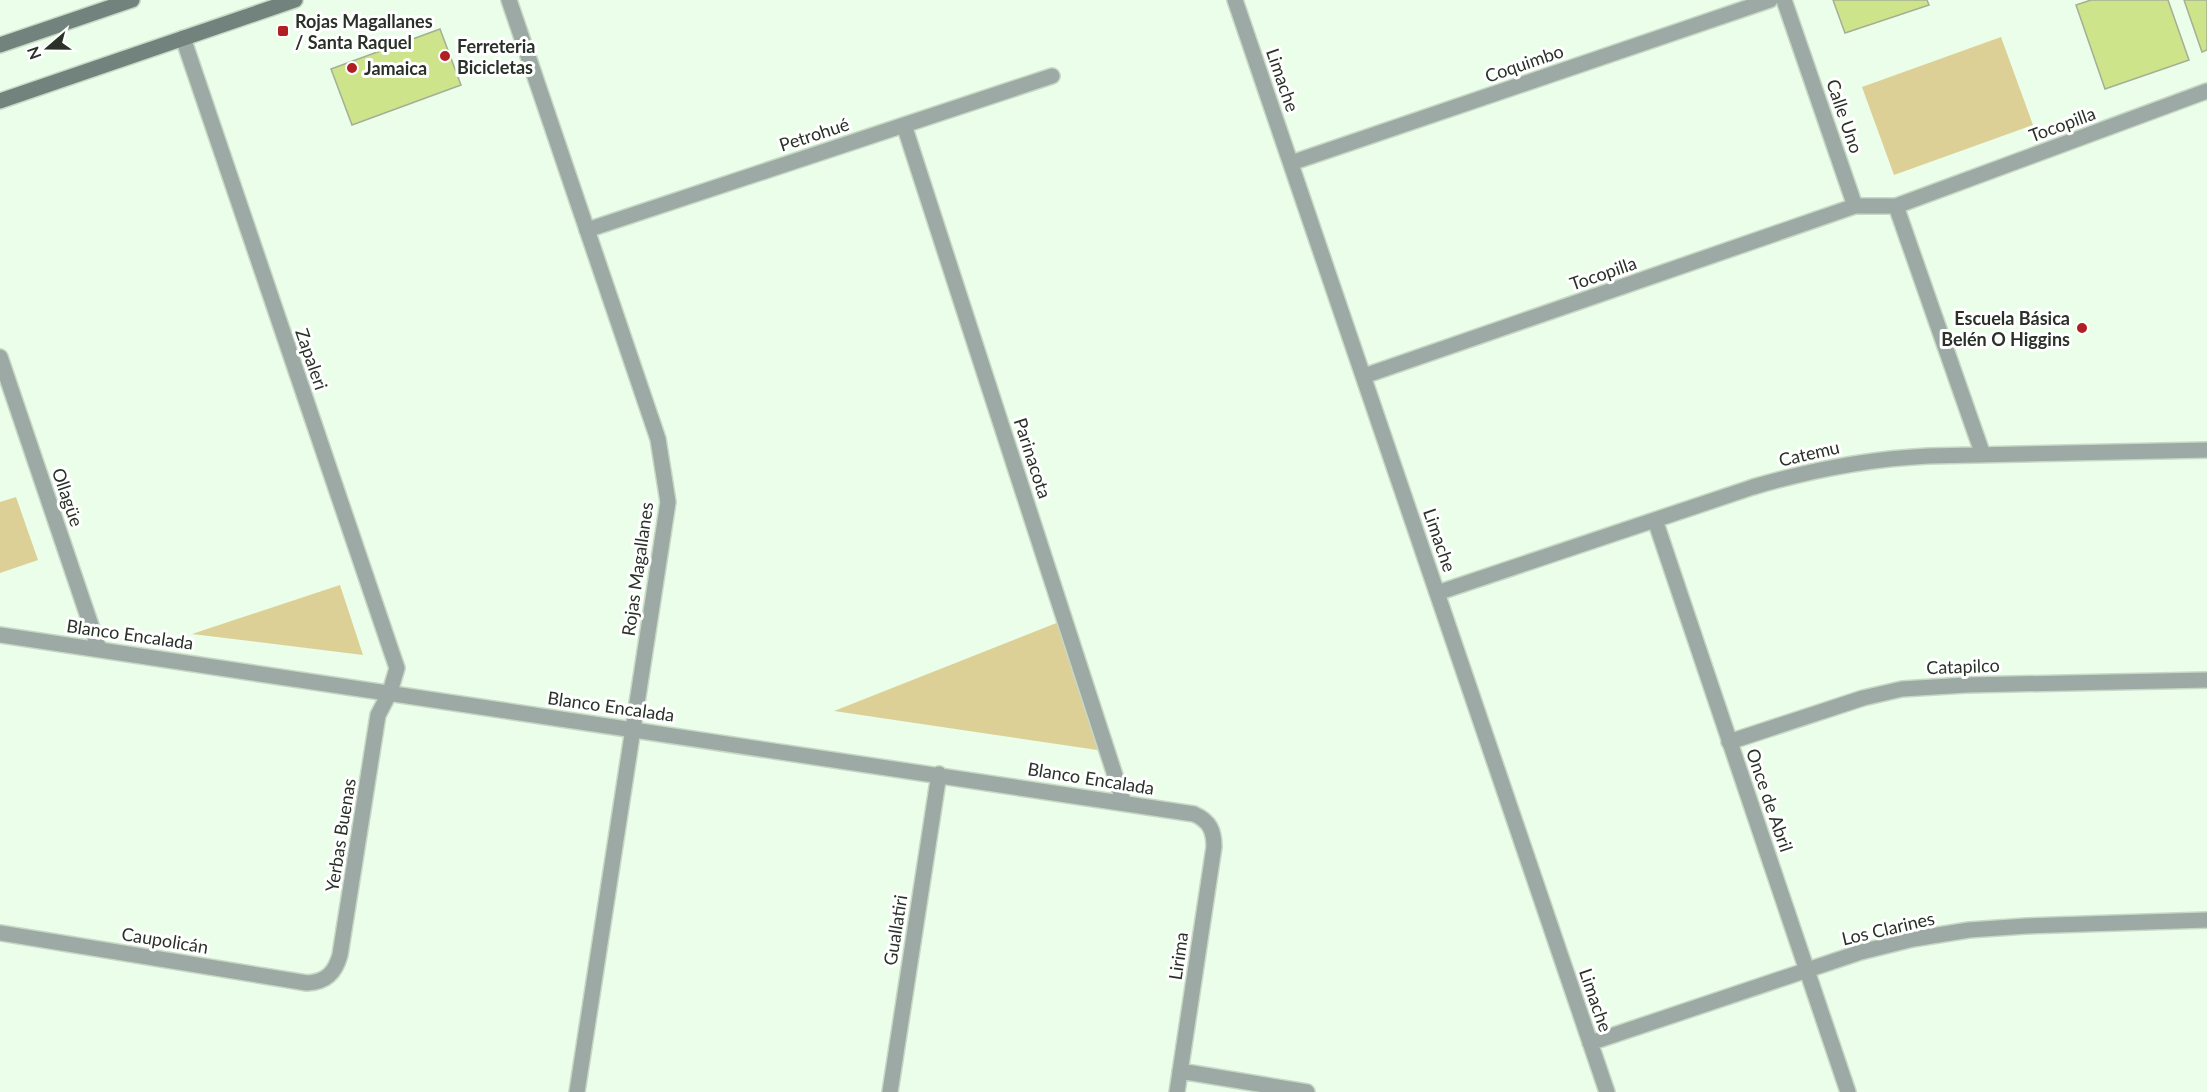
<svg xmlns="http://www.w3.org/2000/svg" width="2207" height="1092" viewBox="0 0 2207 1092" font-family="Lato,sans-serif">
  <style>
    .green { fill: #ddd097 }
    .building { fill: #cde48b; stroke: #a6ae95; stroke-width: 1.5 }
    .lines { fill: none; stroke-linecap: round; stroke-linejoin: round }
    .minor-casing { stroke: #c7d9c6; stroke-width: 18 }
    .tertiary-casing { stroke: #c7d9c6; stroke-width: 18 }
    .secondary-casing { stroke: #c7d9c6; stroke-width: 18 }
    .minor { stroke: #9da9a4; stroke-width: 15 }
    .tertiary { stroke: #9da9a4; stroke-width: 15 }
    .secondary { stroke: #71837c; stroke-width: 15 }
    .poi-dot { fill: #b11f23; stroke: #fff; stroke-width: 2 }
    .labels { text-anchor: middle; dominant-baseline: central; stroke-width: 6; stroke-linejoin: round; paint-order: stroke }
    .poi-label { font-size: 18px; font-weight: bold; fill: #293129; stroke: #fff; text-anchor: start }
    .street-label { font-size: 18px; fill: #293129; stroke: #fff }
  </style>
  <rect width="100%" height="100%" fill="#eafee9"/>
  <path class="green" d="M2001 37 2033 125 1894 175 1862 87Z
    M16 497 38 560 0 573V502Z
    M340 585 363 655 192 634Z
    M1064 620 1104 751 834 711Z"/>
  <path class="building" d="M1833 0H1927L1929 5 1845 33Z
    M2091 0H2168L2189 60 2105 89 2076 5Z
    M2184 0H2207V50L2202 52Z
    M440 29 461 85 352 125 331 69Z"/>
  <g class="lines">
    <defs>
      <path id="minor" d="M1235 0 1607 1092
        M1784 0 1855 206
        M904 125 1124 803
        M1291 163 1770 0
        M1896 206 1983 455
        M587 230 1052 76
        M0 357 99 649
        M1364 376 1855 206H1896L2207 91
        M1655 520 1848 1092
        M1437 593 1753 487C1811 470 1867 459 1928 456L2207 450
        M0 635 1194 814C1210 821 1214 831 1214 847L1177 1092
        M1729 742 1863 698 1902 689 1966 685 2207 680
        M0 933 307 983C326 982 335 973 340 955L378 715 390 692 397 668 183 38
        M1590 1043 1861 952 1913 939 1969 930 2026 926 2207 920
        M1180 1071 1307 1092
        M890 1092 939 774"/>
      <path id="tertiary" d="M509 0 658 439 668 502 577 1092"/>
      <path id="secondary" d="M0 45 132 0
        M0 101 295 0"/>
    </defs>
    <use href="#minor" class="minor-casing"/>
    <use href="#tertiary" class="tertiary-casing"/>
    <use href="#secondary" class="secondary-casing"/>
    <use href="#minor" class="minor"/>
    <use href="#tertiary" class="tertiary"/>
    <use href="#secondary" class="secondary"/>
  </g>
  <g class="poi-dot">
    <rect x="277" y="25" width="12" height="12" rx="3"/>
    <circle cx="445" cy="56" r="6"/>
    <circle cx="352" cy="68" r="6"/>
    <circle cx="2082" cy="328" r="6"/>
  </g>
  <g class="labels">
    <g class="poi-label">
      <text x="295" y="21">Rojas Magallanes<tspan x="295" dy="21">/ Santa Raquel</tspan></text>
      <text x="457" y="46">Ferreteria<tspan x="457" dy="21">Bicicletas</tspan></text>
      <text x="364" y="68">Jamaica</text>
      <text x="2070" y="318" text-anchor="end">Escuela Básica<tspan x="2070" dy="21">Belén O Higgins</tspan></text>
    </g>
    <g class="street-label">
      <text transform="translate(1524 63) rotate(-19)">Coquimbo</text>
      <text transform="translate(1283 80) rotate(71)">Limache</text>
      <text transform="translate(1845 116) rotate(71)">Calle Uno</text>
      <text transform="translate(2062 124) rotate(-20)">Tocopilla</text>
      <text transform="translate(814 134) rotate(-18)">Petrohué</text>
      <text transform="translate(1603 273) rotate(-19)">Tocopilla</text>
      <text transform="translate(312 359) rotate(71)">Zapaleri</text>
      <text transform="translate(1809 453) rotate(-13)">Catemu</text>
      <text transform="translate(1033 458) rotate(72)">Parinacota</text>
      <text transform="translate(68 497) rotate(71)">Ollagüe</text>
      <text transform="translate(1440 540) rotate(71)">Limache</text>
      <text transform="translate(637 569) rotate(-82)">Rojas Magallanes</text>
      <text transform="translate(130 634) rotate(8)">Blanco Encalada</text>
      <text transform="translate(1963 666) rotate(-2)">Catapilco</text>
      <text transform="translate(611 706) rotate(8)">Blanco Encalada</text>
      <text transform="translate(1091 778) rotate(9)">Blanco Encalada</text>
      <text transform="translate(1770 800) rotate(71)">Once de Abril</text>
      <text transform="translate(340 835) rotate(-81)">Yerbas Buenas</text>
      <text transform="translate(1888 928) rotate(-13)">Los Clarines</text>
      <text transform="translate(895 930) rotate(-81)">Guallatiri</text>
      <text transform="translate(165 940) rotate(9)">Caupolicán</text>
      <text transform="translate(1178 956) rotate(-82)">Lirima</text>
      <text transform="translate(1596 1000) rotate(71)">Limache</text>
    </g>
  </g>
  <g transform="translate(48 48) rotate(250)" stroke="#ffffff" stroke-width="4.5" paint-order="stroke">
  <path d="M0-4.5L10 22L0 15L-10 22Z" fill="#293129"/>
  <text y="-9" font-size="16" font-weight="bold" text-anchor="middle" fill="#293129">N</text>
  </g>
</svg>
